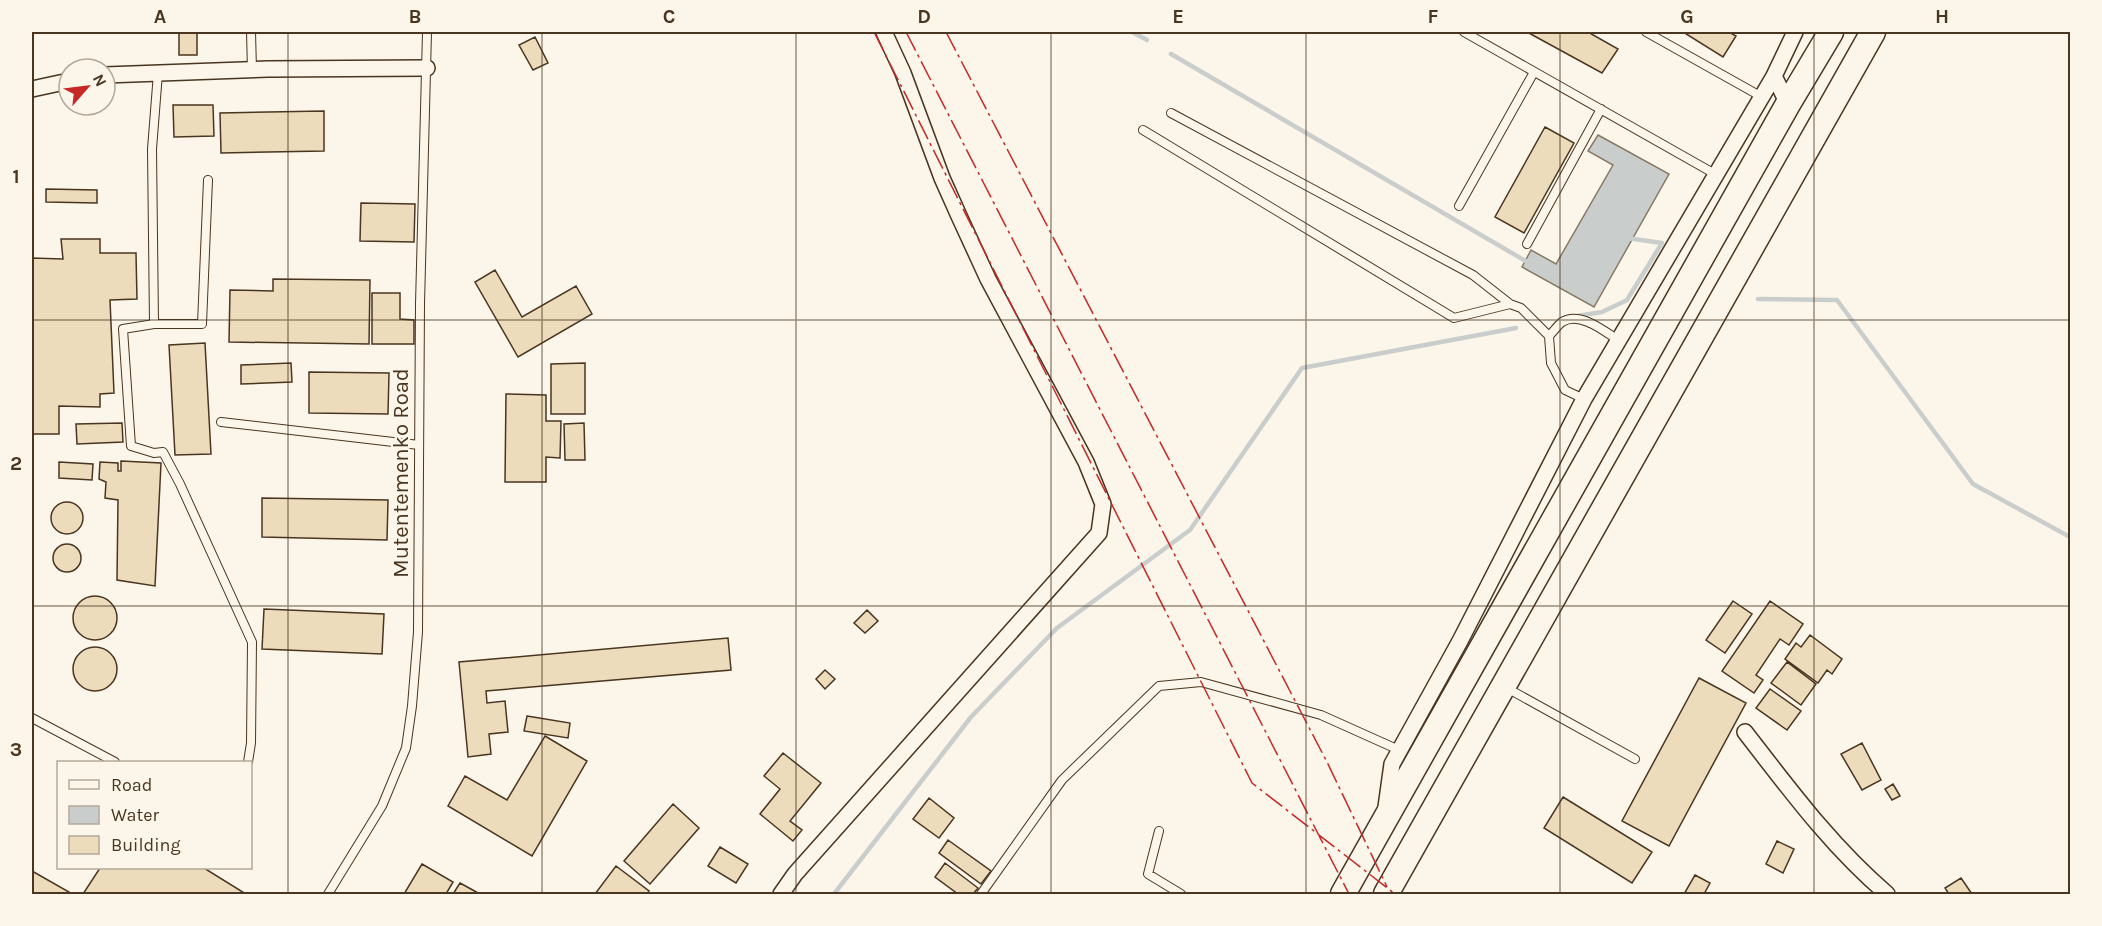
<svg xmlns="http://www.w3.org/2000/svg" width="2102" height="926" viewBox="0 0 2102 926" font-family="Karla,sans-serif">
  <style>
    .water { fill: #c9cecd; stroke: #887966; stroke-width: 1.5 }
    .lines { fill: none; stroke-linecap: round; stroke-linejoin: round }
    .stream { stroke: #c9cecd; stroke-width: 4.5 }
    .building { fill: #ecdcbc; stroke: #4a3520; stroke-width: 1.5 }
    .service-casing { stroke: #4a3520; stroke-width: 10 }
    .minor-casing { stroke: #4a3520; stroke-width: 18 }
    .trunk-casing { stroke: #4a3520; stroke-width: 27 }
    .service { stroke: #fbf6e9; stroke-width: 8 }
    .minor { stroke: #fbf6e9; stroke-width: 15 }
    .trunk { stroke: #fbf6e9; stroke-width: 24 }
    .power { stroke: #c62828; stroke-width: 1.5; stroke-dasharray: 21 4.5 3 4.5; stroke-linecap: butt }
    .grid { fill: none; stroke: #4a3520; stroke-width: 1.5; stroke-opacity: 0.55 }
    .labels { text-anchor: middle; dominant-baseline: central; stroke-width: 4.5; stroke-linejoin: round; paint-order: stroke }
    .street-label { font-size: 22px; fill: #4a3520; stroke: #fbf6e9 }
    .neatline { fill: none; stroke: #4a3520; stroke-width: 2 }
    .grid-label { font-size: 20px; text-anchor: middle; font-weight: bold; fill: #4a3520 }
  </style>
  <rect width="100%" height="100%" fill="#fbf6e9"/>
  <path class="water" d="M1598 135 1669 174 1594 307 1522 267 1531 250 1556 264 1613 165 1588 151Z"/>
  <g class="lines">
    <path class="stream" d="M1132 32 1147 40
      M1171 54 1529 263
      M1758 299 1837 300 1973 484 2070 537
      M1577 316 1602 312 1627 300 1662 243 1627 238
      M834 894 971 717 1057 628 1190 530 1302 368 1516 328"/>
  </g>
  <path class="building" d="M179 32H197V55H179Z
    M1527 32H1588L1618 49 1602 73Z
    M1683 32H1729L1736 36 1723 57Z
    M535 37 548 63 533 70 519 45Z
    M173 105H213L214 136 174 137Z
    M324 111V151L221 153 220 113Z
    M1545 127 1574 143 1524 233 1495 217Z
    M46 189 97 190V203L46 202Z
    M361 203 415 204 414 242 360 241Z
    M61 239H100V253H136L137 299 110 300 114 393 100 394V407L59 406V434H32V258L63 259Z
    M495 270 522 317 576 286 592 314 518 357 475 282Z
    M273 279 370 280 369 344 229 342 230 290 273 291Z
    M372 293H400V319L414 320V344H372Z
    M205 343 211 454 175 455 169 345Z
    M291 363 292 382 241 384V365Z
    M585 363V414H551V364Z
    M309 372 389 373 388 414 309 413Z
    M506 394 546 395V421H561L560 458 546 457V482H505Z
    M122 423 123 442 77 444 76 424Z
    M584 423 585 460H565L564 424Z
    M121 461 161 463 155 586 117 580 118 500 105 498 106 482 99 479 100 462 118 463V471H121Z
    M59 462 93 464 92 480 59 478Z
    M262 498 388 500 387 540 262 537Z
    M51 518a16 16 0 1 1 32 0a16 16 0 1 1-32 0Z
    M53 558a14 14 0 1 1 28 0a14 14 0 1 1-28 0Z
    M73 618a22 22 0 1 1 44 0a22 22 0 1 1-44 0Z
    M1733 601 1752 614 1725 653 1706 640Z
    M1770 601 1803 624 1789 645 1780 639 1756 675 1763 680 1754 693 1722 671Z
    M264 609 384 614 382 654 262 649Z
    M867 610 878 621 865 633 854 623Z
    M1810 635 1842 659 1832 674 1827 670 1818 683 1785 659 1796 643 1801 647Z
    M728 638 731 670 486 691 487 703 505 701 508 732 489 734 491 754 468 757 459 662Z
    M73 669a22 22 0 1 1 44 0a22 22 0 1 1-44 0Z
    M1787 662 1816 684 1801 705 1771 683Z
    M825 670 835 679 825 689 816 679Z
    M1699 678 1746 703 1669 846 1622 821Z
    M1770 689 1801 711 1787 730 1756 708Z
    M527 716 570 723 568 738 524 731Z
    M545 736 587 761 532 856 448 806 465 776 507 800Z
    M1862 743 1881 780 1862 790 1841 754Z
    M783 753 821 783 790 821 802 830 793 841 760 814 780 789 764 776Z
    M1893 784 1900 796 1892 800 1885 789Z
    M1563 797 1652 852 1632 883 1544 828Z
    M929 798 954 818 939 838 913 819Z
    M673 804 699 828 650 884 624 861Z
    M948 840 991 871 981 884 939 853Z
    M1777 841 1794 849 1783 873 1766 864Z
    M720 847 748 864 736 883 708 866Z
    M945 863 978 888 973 894H958L935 877Z
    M422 864 453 882 446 894H404Z
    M616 866 649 891 647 894H595Z
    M100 868H204L246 894H83Z
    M32 871 69 892 68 894H32Z
    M1695 875 1710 883 1704 894H1684Z
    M1961 878 1972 894H1949L1945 888Z
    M460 883 480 894H453Z"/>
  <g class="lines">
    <defs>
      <path id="service" d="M251 32 252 70
        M1464 32 1715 174
        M1646 32 1762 97
        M158 73 152 149 154 324 123 329 131 446 154 453 163 452 180 484 252 642 251 743 248 762
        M1171 113 1473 275 1510 304
        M1143 130 1454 318 1510 304 1521 308 1549 336 1551 363 1565 390 1584 399
        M1459 206 1534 72
        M1527 244 1601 109
        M154 324H202L208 180
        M1549 336C1553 332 1557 326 1562 322 1580 311 1604 331 1618 340
        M221 422 419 445
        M1505 687 1635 759
        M32 718 115 762
        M1159 831 1148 874 1181 894
        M328 894 382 806 406 748 412 706 418 632 420 304 427 32
        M981 894 1062 780 1159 686 1201 682 1321 715 1399 750"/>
      <path id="minor" d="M105 75 268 69 427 68
        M32 89 69 81
        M1788 104 1774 76 1795 32
        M1745 732C1790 790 1831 846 1887 894
        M1386 807 1392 764 1460 641 1584 399 1774 76
        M781 894 795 874 1099 533 1103 504 1086 462 988 279 959 216 942 178 903 73 884 32"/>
      <path id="trunk" d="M1343 894 1788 104 1831 32
        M1386 894 1873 32"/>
    </defs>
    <use href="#service" class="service-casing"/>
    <use href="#minor" class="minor-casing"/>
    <use href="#trunk" class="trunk-casing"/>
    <use href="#service" class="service"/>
    <use href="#minor" class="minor"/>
    <use href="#trunk" class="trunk"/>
    <path class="power" d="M874 32 1252 783 1395 894
      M906 32 1349 894
      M946 32 1327 762 1387 887"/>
  </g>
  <path class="grid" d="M288 32V894M542 32V894M796 32V894M1051 32V894M1306 32V894M1560 32V894M1814 32V894M32 320H2070M32 606H2070"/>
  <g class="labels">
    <g class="street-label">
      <text transform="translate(401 473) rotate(-90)">Mutentemenko Road</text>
    </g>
  </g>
  <rect width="2102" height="926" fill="none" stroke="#fbf6e9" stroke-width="66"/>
  <rect x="57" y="761" width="195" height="108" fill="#fbf6e9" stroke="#b4a999" stroke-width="1.5"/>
  <rect x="69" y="780" width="30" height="9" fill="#fbf6e9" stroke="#b4a999" stroke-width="1.5"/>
  <text x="111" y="791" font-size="18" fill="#4a3520">Road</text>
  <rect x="69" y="806" width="30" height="18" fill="#c9cecd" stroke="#b4a999" stroke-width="1.5"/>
  <text x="111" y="821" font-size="18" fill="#4a3520">Water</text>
  <rect x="69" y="836" width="30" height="18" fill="#ecdcbc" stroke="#b4a999" stroke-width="1.5"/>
  <text x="111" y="851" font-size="18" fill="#4a3520">Building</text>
  <g transform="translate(87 87) rotate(62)"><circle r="28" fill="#fbf6e9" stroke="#b4a999" stroke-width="1.5"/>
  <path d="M0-4.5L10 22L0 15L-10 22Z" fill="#c62828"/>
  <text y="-9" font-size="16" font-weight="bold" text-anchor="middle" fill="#4a3520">N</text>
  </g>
  <rect x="33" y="33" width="2036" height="860" class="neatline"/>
  <g class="grid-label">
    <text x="160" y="23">A</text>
    <text x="415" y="23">B</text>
    <text x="669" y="23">C</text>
    <text x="924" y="23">D</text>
    <text x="1178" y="23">E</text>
    <text x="1433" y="23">F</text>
    <text x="1687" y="23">G</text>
    <text x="1942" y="23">H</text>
    <text x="16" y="183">1</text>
    <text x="16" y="470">2</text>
    <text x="16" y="756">3</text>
  </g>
</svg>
